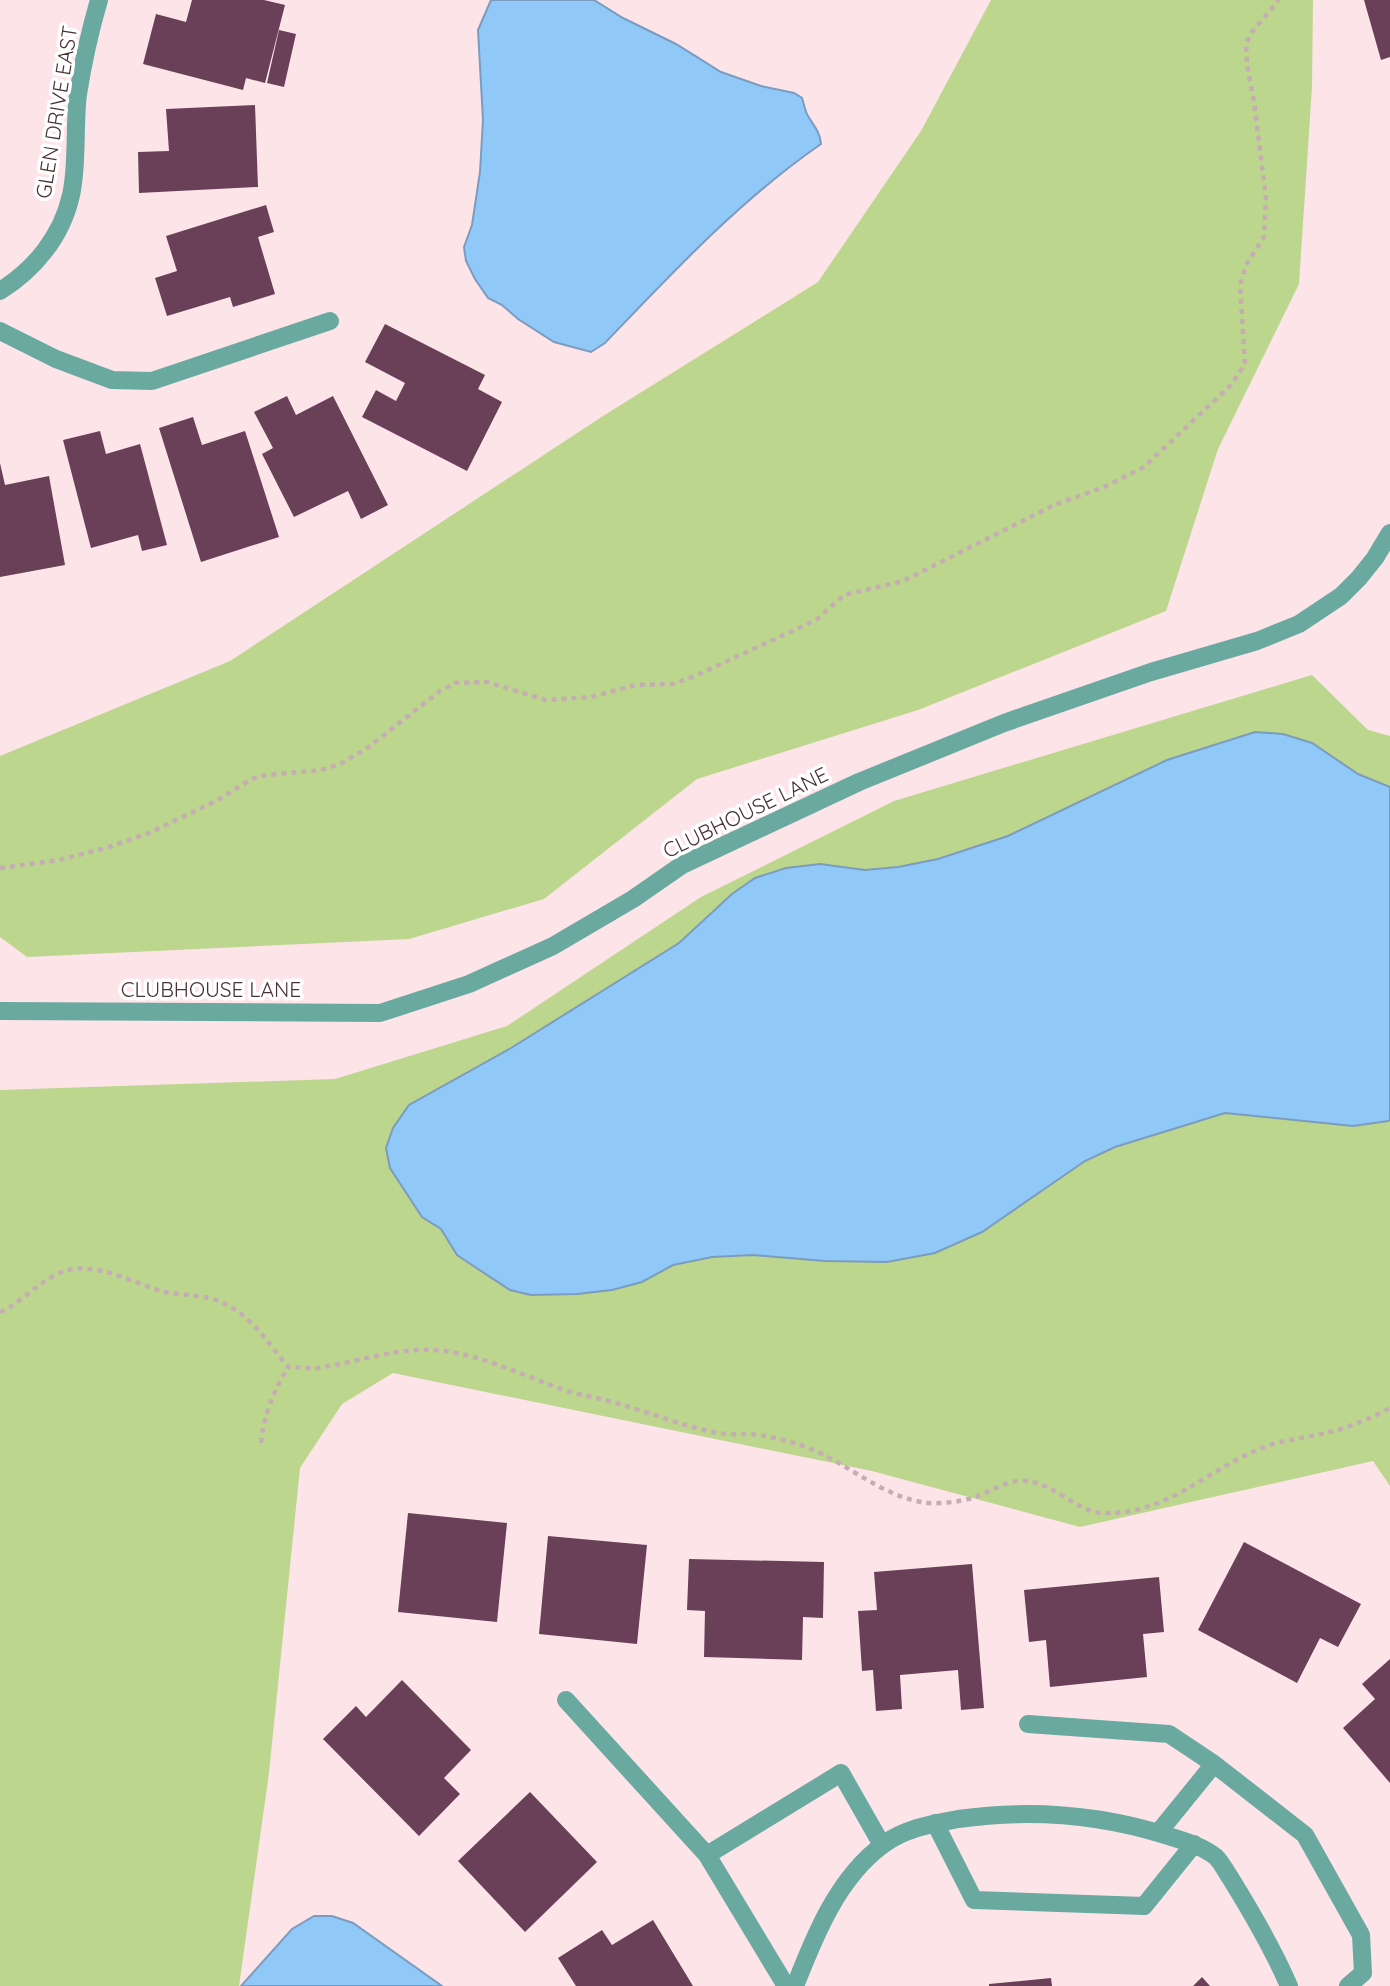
<svg xmlns="http://www.w3.org/2000/svg" width="1390" height="1986" viewBox="0 0 1390 1986" font-family="Quicksand,sans-serif">
  <style>
    .green { fill: #bdd68e }
    .water { fill: #90c9f8; stroke: #7b9cbe; stroke-width: 2 }
    .building { fill: #6a4059 }
    .lines { fill: none; stroke-linecap: round; stroke-linejoin: round }
    .path { stroke: #c5adb3; stroke-width: 4.5; stroke-dasharray: 5 5; stroke-linecap: butt }
    .minor { stroke: #6aa99f; stroke-width: 18 }
    .labels { text-anchor: middle; dominant-baseline: central; stroke-width: 7; stroke-linejoin: round; paint-order: stroke }
    .street-label { font-size: 21px; fill: #493238; stroke: #fff }
  </style>
  <rect width="100%" height="100%" fill="#fce4e9"/>
  <path class="green" d="M991 0H1313L1312 87 1299 284 1218 449 1166 611 918 710 697 779 544 899 409 939 27 957 0 937V756L230 661 603 416 818 282 921 131Z
    M1312 675 1368 730 1390 736V1486L1373 1461 1080 1527 872 1471 393 1373 342 1404 300 1468 269 1773 239 1986H0V1090L335 1079 507 1026 701 897 894 801Z"/>
  <path class="water" d="M491 0H594L623 18 676 44 721 72 761 86 794 93 802 98C804 104 805 111 808 116 814 126 820 132 821 144 740 200 673 272 605 343L591 352 554 342 518 319 502 305 488 298 475 279 466 261 464 247 472 225 480 172 483 120 478 30Z
    M1255 732 1283 734 1312 743 1358 774 1390 787V1120L1388 1121 1353 1126 1225 1113 1115 1147 1085 1161 982 1232 935 1253 887 1262 825 1261 753 1255 712 1257 673 1265 642 1282 612 1290 577 1294 531 1295 510 1290 478 1269 457 1255 441 1229 422 1217 390 1168 386 1148 393 1128 409 1105 511 1048 679 943 732 894 755 878 786 868 820 864 865 870 898 867 938 859 1008 836 1167 760Z
    M314 1916H332L353 1923 442 1986H241L292 1929Z"/>
  <path class="building" d="M192 0H264L285 5 265 83 246 78 243 90 143 64 156 14 186 22Z
    M1364 0H1390V57L1381 60Z
    M279 30 296 34 284 87 267 83Z
    M255 105 258 187 139 193 138 152 169 151 166 109Z
    M266 205 274 232 258 237 275 294 233 307 230 297 167 316 155 278 177 271 166 236Z
    M385 324 485 375 478 389 502 402 467 471 362 417 376 390 396 401 405 383 365 362Z
    M287 396 296 415 333 396 388 505 361 519 348 491 294 517 262 454 273 448 254 412Z
    M193 417 202 445 245 431 279 537 201 562 159 428Z
    M100 431 106 454 140 444 167 545 142 551 138 535 91 548 63 440Z
    M0 463 5 485 49 476 65 565 0 577Z
    M408 1513 507 1523 497 1622 398 1612Z
    M548 1536 647 1545 637 1644 539 1634Z
    M1244 1542 1361 1604 1338 1647 1320 1638 1297 1683 1198 1630Z
    M689 1559 824 1562 823 1618 803 1617 802 1660 704 1657 705 1611 687 1610Z
    M972 1564 984 1708 961 1710 958 1670 900 1675 902 1709 876 1711 873 1670 862 1671 858 1611 877 1610 874 1572Z
    M1159 1577 1164 1632 1143 1634 1147 1677 1050 1687 1046 1640 1029 1642 1024 1590Z
    M1390 1659V1783L1343 1728 1375 1699 1362 1684Z
    M402 1680 471 1750 444 1778 460 1794 419 1836 323 1739 356 1706 366 1717Z
    M530 1792 597 1862 525 1932 458 1861Z
    M653 1920 693 1986H576L558 1958 602 1930 612 1945Z
    M1202 1977 1210 1986H1193Z
    M1051 1978 1052 1986H989V1984Z"/>
  <g class="lines">
    <path class="path" d="M0 868 59 860 109 847 149 833 216 801 252 779 266 775 321 770 340 764 366 749 440 691 455 683 487 682 546 700 591 697 636 685 673 684 695 676 816 620 844 595 903 581 1054 505 1104 487 1144 467 1231 385 1245 364 1240 285 1246 265 1264 237 1266 198 1254 102 1247 65 1246 44 1251 33 1279 0
      M0 1312C26 1301 43 1274 73 1269 103 1265 134 1283 161 1291 184 1297 208 1293 229 1306 254 1320 270 1345 288 1367 298 1367 308 1369 318 1368 359 1362 402 1345 445 1351 486 1357 523 1375 561 1389 578 1395 596 1397 612 1402 646 1411 679 1425 713 1432 728 1436 745 1433 760 1435 771 1437 783 1440 794 1443 840 1456 874 1493 921 1502 937 1505 957 1502 973 1498 990 1492 1009 1478 1028 1481 1055 1485 1079 1512 1102 1513 1169 1515 1205 1470 1262 1448 1284 1439 1308 1438 1330 1432 1351 1427 1371 1418 1390 1408
      M261 1443C264 1414 274 1391 288 1367"/>
    <path class="minor" d="M0 291C35 269 62 236 71 195 78 165 74 125 78 94 83 62 90 31 99 0
      M0 331 56 359 112 380 152 381 330 321
      M0 1011 380 1013 469 984 553 946 633 899 682 865 859 782 1004 723 1151 672 1257 641 1299 624 1341 596 1359 578 1375 558 1390 533
      M566 1700 707 1855
      M1028 1724 1169 1734 1214 1764
      M935 1823 974 1900 1144 1906 1194 1844
      M1158 1833 1214 1764 1305 1835 1361 1935 1363 1973 1348 1986
      M786 1986 707 1855 841 1773 882 1845
      M795 1986C815 1935 838 1877 884 1844 906 1828 932 1824 958 1819 1029 1809 1099 1814 1168 1836 1184 1841 1202 1846 1216 1857 1222 1863 1226 1872 1231 1879 1252 1913 1273 1949 1289 1986"/>
  </g>
  <g class="labels">
    <g class="street-label">
      <text transform="translate(56 112) rotate(-81)">GLEN DRIVE EAST</text>
      <text transform="translate(745 812) rotate(-26)">CLUBHOUSE LANE</text>
      <text x="211" y="989">CLUBHOUSE LANE</text>
    </g>
  </g>
</svg>
